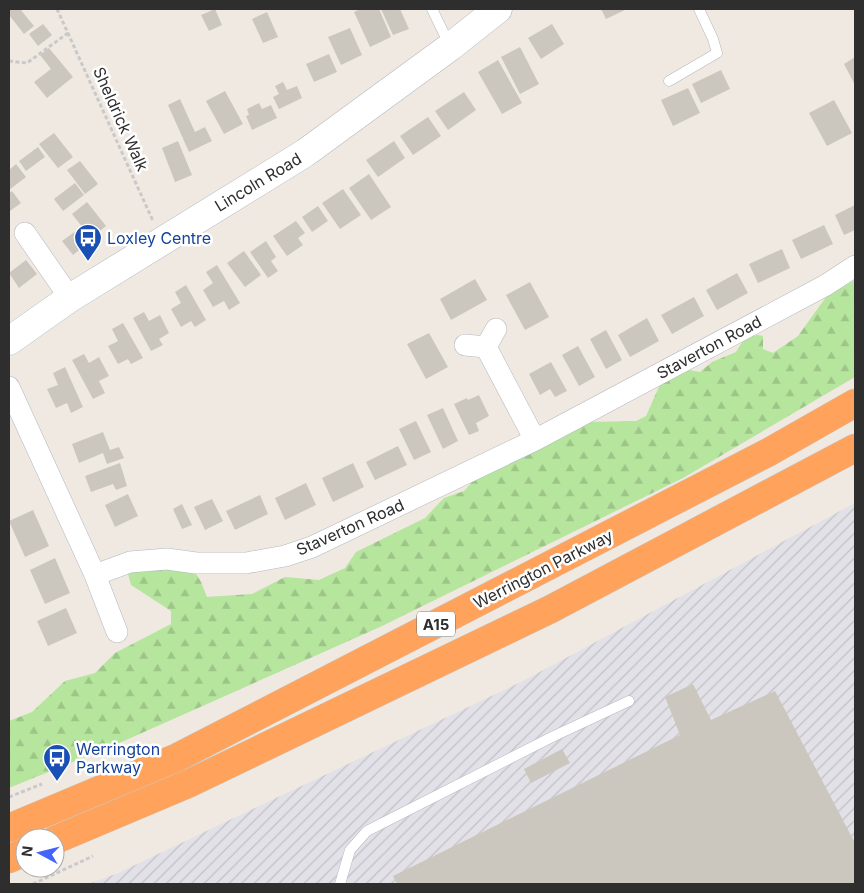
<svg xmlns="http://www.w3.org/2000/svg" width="864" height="893" viewBox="0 0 864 893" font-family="Inter,sans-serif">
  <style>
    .industrial { fill: url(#industrial-furrows) }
    .forest { fill: url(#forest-firs) }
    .building { fill: #cbc7bf }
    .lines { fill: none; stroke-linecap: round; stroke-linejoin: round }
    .lane-casing { stroke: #b4b7c1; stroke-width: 11 }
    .street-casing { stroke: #b4b7c1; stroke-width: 22 }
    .secondary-casing { stroke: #b4b7c1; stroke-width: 29 }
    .highway-casing { stroke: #c9c9c9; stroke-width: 29 }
    .path { stroke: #c9c9c9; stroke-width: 3; stroke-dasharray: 4 2.5; stroke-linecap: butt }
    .lane { stroke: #fff; stroke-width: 10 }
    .street { stroke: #fff; stroke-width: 21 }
    .secondary { stroke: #fff; stroke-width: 28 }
    .highway { stroke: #ffa35c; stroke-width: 28 }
    .labels { text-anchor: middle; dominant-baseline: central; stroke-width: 5; stroke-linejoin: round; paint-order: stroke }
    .shield { fill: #fff; stroke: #6d6d6d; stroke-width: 1 }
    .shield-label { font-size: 15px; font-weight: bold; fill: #2e2e2e }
    .street-label { font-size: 16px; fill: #2e2e2e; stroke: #fff }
    .transit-label { font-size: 16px; fill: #164399; stroke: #fff; text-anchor: start }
  </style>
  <defs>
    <pattern id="industrial-furrows" width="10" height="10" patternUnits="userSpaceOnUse" patternTransform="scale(1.25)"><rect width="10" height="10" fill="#e3e1e8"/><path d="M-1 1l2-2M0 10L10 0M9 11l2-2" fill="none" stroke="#c3c1c7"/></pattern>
    <pattern id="forest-firs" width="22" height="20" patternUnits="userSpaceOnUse" patternTransform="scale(1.25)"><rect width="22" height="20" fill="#b6e59e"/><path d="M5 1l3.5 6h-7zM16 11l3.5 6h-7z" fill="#9dc588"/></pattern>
  </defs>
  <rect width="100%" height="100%" fill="#efe9e1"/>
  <path class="industrial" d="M855 503V884H88L116 874 523 681Z"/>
  <path class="forest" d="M855 280V377L683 478 380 627 117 744 9 788V721L32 712 65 681 95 673 115 653 171 624V611L131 585 128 574 143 565 195 572 201 582 207 597 252 594 285 577 319 580 345 568 356 552 425 518 444 498 464 491 480 473 587 422 636 421 646 416 662 380 683 369 700 372 712 362 736 352 745 337 758 335 763 336V349L773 353 798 336 826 297Z"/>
  <path class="building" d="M9 9H20L34 26 24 34 9 15Z
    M215 9 222 25 209 31 201 15Z
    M361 9H379L391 37 370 47 354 12Z
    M381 9H400L409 29 393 35Z
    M601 9H627L606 19Z
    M267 12 278 37 263 43 252 19Z
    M43 24 52 35 38 46 29 34Z
    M552 24 564 44 541 59 528 38Z
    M350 28 362 55 341 65 328 37Z
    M520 47 539 84 520 94 501 57Z
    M49 48 73 77 47 98 34 82 51 69 40 55Z
    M329 54 337 72 314 82 306 64Z
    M855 57V85L844 64Z
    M498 60 522 103 502 114 478 72Z
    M721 70 730 89 701 103 692 84Z
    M283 82 287 90 297 86 302 98 279 109 273 97 279 94 275 86Z
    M688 88 700 113 673 126 661 100Z
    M225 91 243 124 224 134 206 101Z
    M464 92 476 110 448 130 435 111Z
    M180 99 195 132 205 127 212 141 189 152 168 105Z
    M834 100 852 133 827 146 809 113Z
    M259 103 262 109 271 105 277 118 252 130 246 116 249 115 247 109Z
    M428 117 441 136 413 155 400 136Z
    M54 133 73 157 58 168 39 144Z
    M178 141 192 175 175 182 162 148Z
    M394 141 405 158 378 177 366 160Z
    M38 147 45 157 26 171 19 161Z
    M80 161 98 184 85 194 67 170Z
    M16 164 26 177 9 190V170Z
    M369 174 391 207 371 220 349 188Z
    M75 183 84 195 63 211 54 199Z
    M343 189 361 215 340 229 322 203Z
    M12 191 21 203 10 211 9 209V193Z
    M87 202 106 226 91 238 72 214Z
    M855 205V230L844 235 835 215Z
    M318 206 328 221 312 232 302 217Z
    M296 221 305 233 298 238 303 245 287 256 273 236Z
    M824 225 833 244 801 259 792 240Z
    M80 228 90 241 73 255 62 241Z
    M266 241 276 257 271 261 278 271 268 278 250 252Z
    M782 249 790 268 758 283 749 264Z
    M244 251 261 275 245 287 227 263Z
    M26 260 37 274 19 288 9 273Z
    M217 265 240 303 229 310 224 301 213 307 203 290 213 283 206 272Z
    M737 273 748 293 717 310 706 290Z
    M475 279 487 300 451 320 440 299Z
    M530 282 549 317 525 330 506 295Z
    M186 285 206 320 195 327 191 321 181 327 171 309 181 303 175 292Z
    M694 297 704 316 672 334 661 315Z
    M144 312 149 321 160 315 169 333 159 339 163 345 151 351 133 318Z
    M647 318 659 341 630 357 618 335Z
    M123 323 143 358 131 364 128 359 118 364 108 346 118 341 112 329Z
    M606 330 622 360 606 369 590 339Z
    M429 333 448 367 426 379 407 344Z
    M578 346 595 377 579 386 562 355Z
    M84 354 89 363 99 357 109 376 99 381 105 393 93 399 72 360Z
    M551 362 567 391 555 397 550 389 540 395 529 374Z
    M65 367 83 407 71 413 67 403 56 408 47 389 58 385 53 373Z
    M479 395 489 416 476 423 479 431 469 435 454 404 467 398 468 400Z
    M443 408 458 441 443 449 427 415Z
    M416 421 431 452 414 460 399 429Z
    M103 432 110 450 119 447 124 458 107 464 103 453 79 463 72 444Z
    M398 446 407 465 375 480 366 462Z
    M120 463 127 486 116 490 113 484 91 492 85 476Z
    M353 463 364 487 333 502 322 478Z
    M306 483 316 505 285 520 275 498Z
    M128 494 138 516 115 527 105 505Z
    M260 495 268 514 235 530 226 511Z
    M212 499 223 521 205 530 194 507Z
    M182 504 192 525 182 529 173 509Z
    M33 510 49 546 25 557 9 521Z
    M55 558 70 593 45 604 30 570Z
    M66 608 77 633 48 646 37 621Z
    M693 684 711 720 775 691 855 843V884H397L393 876 680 735 665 697Z
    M562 749 570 763 531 783 524 769Z"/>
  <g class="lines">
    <defs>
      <path id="lane" d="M432 9 450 46
        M669 81 717 53 713 39 699 9
        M340 884 350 850 367 831 554 736 629 701"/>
      <path id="street" d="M25 233 70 298
        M465 345 486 347 496 329
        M486 347 535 440
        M9 387 95 575 117 632
        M95 575 130 562 167 559 196 563H246L285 556 312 547 535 440 826 285 855 266"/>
      <path id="secondary" d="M9 341 70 298 305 153 450 47 498 9"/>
      <path id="highway" d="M9 828 178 757 769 452 855 403
        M55 840 190 783 551 609 855 448
        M9 859 25 852"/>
    </defs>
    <use href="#lane" class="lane-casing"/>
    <use href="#street" class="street-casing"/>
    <use href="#secondary" class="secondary-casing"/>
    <use href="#highway" class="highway-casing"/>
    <path class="path" d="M57 9 153 221
      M9 61 27 63 68 33
      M9 797 42 784
      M33 884 93 856"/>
    <use href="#lane" class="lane"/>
    <use href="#street" class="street"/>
    <use href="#secondary" class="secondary"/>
    <use href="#highway" class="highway"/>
  </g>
  <defs>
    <symbol id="bus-pin" viewBox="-11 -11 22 30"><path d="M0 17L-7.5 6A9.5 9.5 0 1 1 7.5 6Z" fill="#1a4fb4" stroke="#fff"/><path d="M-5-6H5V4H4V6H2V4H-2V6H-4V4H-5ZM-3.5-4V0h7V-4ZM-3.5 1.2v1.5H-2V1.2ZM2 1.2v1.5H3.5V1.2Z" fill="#fff"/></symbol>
  </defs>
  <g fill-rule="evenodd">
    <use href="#bus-pin" x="72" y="222" width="32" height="43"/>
    <use href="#bus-pin" x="41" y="742" width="32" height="43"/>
  </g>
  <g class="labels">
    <rect class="shield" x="417" y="611.5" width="38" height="25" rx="4"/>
    <g class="shield-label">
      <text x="436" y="624">A15</text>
    </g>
    <g class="street-label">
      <text transform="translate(121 119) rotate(66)">Sheldrick Walk</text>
      <text transform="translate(258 182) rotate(-31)">Lincoln Road</text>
      <text transform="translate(709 347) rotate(-28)">Staverton Road</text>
      <text transform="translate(350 527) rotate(-24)">Staverton Road</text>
      <text transform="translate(543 569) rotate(-27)">Werrington Parkway</text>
    </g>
    <g class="transit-label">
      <text x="107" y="238">Loxley Centre</text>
      <text x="76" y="749">Werrington<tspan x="76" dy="18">Parkway</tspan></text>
    </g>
  </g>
  <rect width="864" height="893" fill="none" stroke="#2e2e2e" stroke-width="20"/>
  <g transform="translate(40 853) rotate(277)"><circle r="24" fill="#ffffff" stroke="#ababab"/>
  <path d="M0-4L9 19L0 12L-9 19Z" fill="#4264fb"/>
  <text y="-8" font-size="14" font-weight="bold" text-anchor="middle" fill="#2e2e2e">N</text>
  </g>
</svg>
